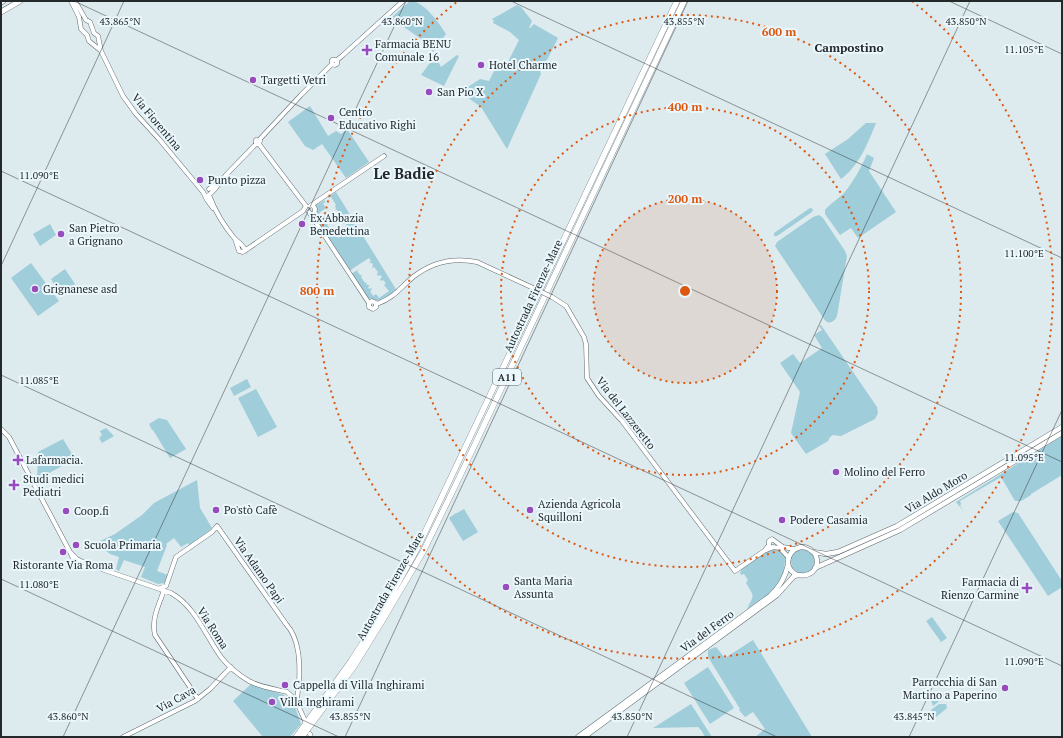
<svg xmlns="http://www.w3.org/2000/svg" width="1063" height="738" viewBox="0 0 1063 738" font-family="'PT Serif',serif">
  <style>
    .green { fill: #9fcdda }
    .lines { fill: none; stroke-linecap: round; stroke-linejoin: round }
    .tertiary-casing { stroke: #5f6b6f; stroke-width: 5 }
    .secondary-casing { stroke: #5f6b6f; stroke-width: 5.5 }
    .trunk-casing { stroke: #5f6b6f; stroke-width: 6 }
    .motorway-casing { stroke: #5f6b6f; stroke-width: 6 }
    .tertiary { stroke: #fff; stroke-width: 4 }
    .secondary { stroke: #fff; stroke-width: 4.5 }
    .trunk { stroke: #fff; stroke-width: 5 }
    .motorway { stroke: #fff; stroke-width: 5.5 }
    .tertiary-bridge-casing { stroke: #5f6b6f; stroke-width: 5; stroke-linecap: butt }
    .tertiary-bridge { stroke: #fff; stroke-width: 4 }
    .ticks { fill: none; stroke: #24292b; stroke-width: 1; stroke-opacity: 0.45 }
    .ring { fill: none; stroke: #de570e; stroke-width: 2; stroke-dasharray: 2 4 }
    .poi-dot { fill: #974bbd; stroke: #eaf7fc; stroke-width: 1.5 }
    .labels { text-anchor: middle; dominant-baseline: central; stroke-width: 4; stroke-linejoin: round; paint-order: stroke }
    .shield { fill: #eaf7fc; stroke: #5f676a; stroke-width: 1 }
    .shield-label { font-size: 10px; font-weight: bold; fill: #24292b }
    .poi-label { font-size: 11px; fill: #24292b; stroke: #eaf7fc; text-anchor: start }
    .street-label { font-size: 11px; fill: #24292b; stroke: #eaf7fc }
    .neighbourhood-label { font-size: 12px; font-weight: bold; fill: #24292b; stroke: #eaf7fc }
    .district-label { font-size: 15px; font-weight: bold; fill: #24292b; stroke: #eaf7fc }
    .ticks-label { font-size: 10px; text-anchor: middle; fill: #24292b; stroke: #eaf7fc; stroke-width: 4; stroke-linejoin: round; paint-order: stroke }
    .centre { fill: #de570e; stroke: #eaf7fc; stroke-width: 2 }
    .ring-label { font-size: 12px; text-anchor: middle; font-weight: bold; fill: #de570e; stroke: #eaf7fc; stroke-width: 4; stroke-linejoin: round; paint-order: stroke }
  </style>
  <rect width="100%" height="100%" fill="#ddeaee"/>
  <path class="green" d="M410 1C424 1 439 23 446 34L433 52 427 43 391 18Z
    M517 5 521 7 532 21 529 28H530L534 24 558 38 547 60H546V64L540 72 541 74 507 149 481 107 467 97 479 90 478 89 465 96 462 91 480 79 489 81 496 67 504 70 519 40 510 32 493 23 494 21 492 19Z
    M457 55 459 56 444 86 421 75 435 56 441 67Z
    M310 106 328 136 336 131 341 134 347 129 369 162 346 178 322 144 313 150 305 146 288 122Z
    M866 123H876C868 143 859 166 841 179L825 154 848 139Z
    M867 154 874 158 869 171 896 212 858 238 851 228 840 235 825 214V210C830 204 838 199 844 193 854 181 861 168 867 154Z
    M336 192 397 291 380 301 368 298 351 274 359 269 357 271 360 275H362L361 277 365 283 367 282 366 284 370 286 368 287 369 289 371 288 372 290 370 291 373 296 376 294 379 298 389 291 384 285 386 283 383 280 381 281 380 279 382 277 380 275 378 276 377 274 378 272 374 267 372 268V267L373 265 372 263H369L371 261 369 258 349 271 316 219V205L325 200V202L323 204 326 208 319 213 323 218 324 217 326 219 324 220 326 223H329L327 225 331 230 332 229 334 231 332 232 335 237H337L338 238 350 230 347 227H345L347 226 346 224H343L345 222 342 219H340L342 218 337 210H335L336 209 335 206 336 205 331 197 327 198Z
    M810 208 813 209 812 212 777 236H774V233Z
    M819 215 823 218 845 251 847 256 837 316C834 323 828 325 824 319L775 246 777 242 813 217Z
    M50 224 56 235 40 246 33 234Z
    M31 263 59 301 38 316 11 278Z
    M65 269 75 284 60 294 51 279Z
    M821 325 877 407 878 413 875 419 841 436 833 435 830 437 828 441 806 454 791 433 800 392 780 363 793 354 800 363 822 348 814 335 822 330 819 326Z
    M247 379 251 387 234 396 230 388Z
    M256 389 277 427 258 437 238 398Z
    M159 418 167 420 186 449 170 458 153 430H152L149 424Z
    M106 428 114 436 102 443 99 438 102 435 100 431Z
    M1062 436V475L1031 494V495L1021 501H1015L1001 477 960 501 961 504 960 506 965 513 956 502Z
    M63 439 72 454H75L76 458 37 480 38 452Z
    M197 480 200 508 212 528 210 530 189 545 188 543 181 547 174 538 166 544 167 545 157 571 168 575 165 583 158 584 141 577 145 567 124 560 119 571 116 569 119 557 110 554 96 543 115 534 142 515 154 503Z
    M464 509 478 532 463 541 449 518 456 513H457Z
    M1013 512 1018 513 1062 581V587L1048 596 998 521Z
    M773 548 778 549 785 557C785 587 769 594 747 609 753 595 756 599 746 583L748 580 744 574 741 575 740 573 742 568Z
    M791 561a12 12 0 1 1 24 0a12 12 0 1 1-24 0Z
    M932 617 947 638 941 642 926 621Z
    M753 640 812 737H755L765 729 753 712 745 717 739 710 740 709 708 657V650L716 647 725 658Z
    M708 667 734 708 710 724 684 683Z
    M251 684 284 695 294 704 301 724 290 737H263L233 701Z
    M938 691 946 696 933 706 930 697Z
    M691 704 712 737H705L701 730 698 727 653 728Z
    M939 704H946L947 708 936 717 931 710Z"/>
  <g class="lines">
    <defs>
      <path id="tertiary" d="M71 1 79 17 81 29 87 35 89 41 100 50
        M75 1 86 20 90 22 94 33 98 36 101 51 123 96 136 114 159 139 203 192 207 200 213 208
        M337 60V64L335 65 332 64V60H337L342 56 403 1
        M259 140 301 95 332 64
        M259 144H256V140L260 141 259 144 306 206
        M209 189 220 181
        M209 195C215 211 224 226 235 239 239 243 245 246 245 251
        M206 196 209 195 215 189 226 175 256 144
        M310 206 384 156
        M314 207 315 209 314 218
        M309 212 369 303V307L373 309 376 307V303L372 301 369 303
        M235 239 239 251 243 252 303 211 306 206
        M552 297 566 306 584 337 586 344 587 378 599 396 622 421 735 571 764 551 774 547
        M377 304C395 297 399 289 413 277 432 262 453 257 477 262L531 287
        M1 429 9 437 70 552 77 567 81 568 90 565
        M772 547 780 548 789 558
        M765 550 769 545V541L772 539 783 547 795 549
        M70 552 77 559 87 564 171 593C195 606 205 635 221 657 228 666 239 675 249 681 260 687 275 689 287 692 297 699 300 710 305 721
        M160 588 166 586 176 557 212 532 217 526 286 624C300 639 300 664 299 684 298 690 297 697 297 703
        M164 590C159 605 151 619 155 635L198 699
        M310 734 311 737
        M123 737 195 701 210 689 231 667"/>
      <path id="secondary" d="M813 552 826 554 838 552 897 526 1062 427
        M815 568 900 530 1062 433
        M578 737 770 596C780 587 785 578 788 565
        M584 737 777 595 794 576C799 574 804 577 809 574 814 572 817 567 817 562 817 557 815 553 812 551 796 537 776 564 797 575"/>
      <path id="trunk" d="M1 2 3 1
        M1 12 20 1"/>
      <path id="motorway" d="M296 737 351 661 379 617 417 549 677 1
        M302 737 355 665 384 618 423 552 460 476 684 1"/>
    </defs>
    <use href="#tertiary" class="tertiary-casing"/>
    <use href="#secondary" class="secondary-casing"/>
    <use href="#trunk" class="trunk-casing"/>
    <use href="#motorway" class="motorway-casing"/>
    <use href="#tertiary" class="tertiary"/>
    <use href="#secondary" class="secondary"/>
    <use href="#trunk" class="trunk"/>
    <use href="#motorway" class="motorway"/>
    <defs>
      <path id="tertiary-bridge" d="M531 287 552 297"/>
    </defs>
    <use href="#tertiary-bridge" class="tertiary-bridge-casing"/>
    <use href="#tertiary-bridge" class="tertiary-bridge"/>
  </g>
  <path class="ticks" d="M74 1 1062 462M511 1 1062 258M949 1 1062 54M1 171 1062 666M1 266 124 1M1 375 777 737M1 579 339 737M63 737 406 1M345 737 688 1M627 737 970 1M909 737 1062 410"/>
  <circle cx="685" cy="291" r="92" fill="#de570e" fill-opacity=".12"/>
  <g class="ring">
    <circle cx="685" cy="291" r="92"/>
    <circle cx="685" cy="291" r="184"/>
    <circle cx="685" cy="291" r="276"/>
    <path d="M912 1A368 368 0 1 1 458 1"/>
  </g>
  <g class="poi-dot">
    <path d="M365 44h4v4h4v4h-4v4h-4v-4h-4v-4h4z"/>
    <circle cx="481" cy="65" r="4"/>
    <circle cx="253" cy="80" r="4"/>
    <circle cx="429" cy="92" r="4"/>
    <circle cx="331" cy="118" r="4"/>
    <circle cx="200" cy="180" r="4"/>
    <circle cx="302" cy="224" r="4"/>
    <circle cx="61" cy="234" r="4"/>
    <circle cx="35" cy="289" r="4"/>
    <path d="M16 454h4v4h4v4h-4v4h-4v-4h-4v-4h4z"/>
    <circle cx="836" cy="472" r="4"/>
    <path d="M12 479h4v4h4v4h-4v4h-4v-4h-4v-4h4z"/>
    <circle cx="216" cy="510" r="4"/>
    <circle cx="530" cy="510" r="4"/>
    <circle cx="66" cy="511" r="4"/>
    <circle cx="782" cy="520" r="4"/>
    <circle cx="76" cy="545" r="4"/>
    <circle cx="63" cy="552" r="4"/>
    <circle cx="506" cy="587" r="4"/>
    <path d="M1025 582h4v4h4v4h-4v4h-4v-4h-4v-4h4z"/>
    <circle cx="285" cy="685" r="4"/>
    <circle cx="1005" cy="688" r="4"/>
    <circle cx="272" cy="702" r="4"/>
  </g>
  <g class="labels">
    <rect class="shield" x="493" y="369" width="28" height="16" rx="3"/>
    <g class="shield-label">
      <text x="507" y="377">A11</text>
    </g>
    <g class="poi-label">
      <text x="375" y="44">Farmacia BENU<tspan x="375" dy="13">Comunale 16</tspan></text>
      <text x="489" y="65">Hotel Charme</text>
      <text x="261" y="80">Targetti Vetri</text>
      <text x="437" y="92">San Pio X</text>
      <text x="339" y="112">Centro<tspan x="339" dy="13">Educativo Righi</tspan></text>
      <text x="208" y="180">Punto pizza</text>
      <text x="310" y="218">Ex Abbazia<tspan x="310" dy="13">Benedettina</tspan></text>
      <text x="69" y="228">San Pietro<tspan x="69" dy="13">a Grignano</tspan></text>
      <text x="43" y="289">Grignanese asd</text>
      <text x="26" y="460">Lafarmacia.</text>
      <text x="844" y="472">Molino del Ferro</text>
      <text x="23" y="479">Studi medici<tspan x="23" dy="13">Pediatri</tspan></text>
      <text x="538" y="504">Azienda Agricola<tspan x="538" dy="13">Squilloni</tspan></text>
      <text x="224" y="510">Po'stò Cafè</text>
      <text x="74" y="511">Coop.fi</text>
      <text x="790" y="520">Podere Casamia</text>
      <text x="84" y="545">Scuola Primaria</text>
      <text x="63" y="565" text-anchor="middle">Ristorante Via Roma</text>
      <text x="514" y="581">Santa Maria<tspan x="514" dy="13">Assunta</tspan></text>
      <text x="1019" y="582" text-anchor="end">Farmacia di<tspan x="1019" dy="13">Rienzo Carmine</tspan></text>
      <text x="997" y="682" text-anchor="end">Parrocchia di San<tspan x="997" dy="13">Martino a Paperino</tspan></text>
      <text x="293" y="685">Cappella di Villa Inghirami</text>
      <text x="280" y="702">Villa Inghirami</text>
    </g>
    <g class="street-label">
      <text transform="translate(157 122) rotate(50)">Via Fiorentina</text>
      <text transform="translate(533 296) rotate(-65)">Autostrada Firenze-Mare</text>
      <text transform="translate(626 413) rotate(52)">Via del Lazzeretto</text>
      <text transform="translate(936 492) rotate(-31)">Via Aldo Moro</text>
      <text transform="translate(259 570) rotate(55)">Via Adamo Papi</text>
      <text transform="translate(390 586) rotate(-60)">Autostrada Firenze-Mare</text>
      <text transform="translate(213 628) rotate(57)">Via Roma</text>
      <text transform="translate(707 631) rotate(-36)">Via del Ferro</text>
      <text transform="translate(176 699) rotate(-29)">Via Cava</text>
    </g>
    <g class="neighbourhood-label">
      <text x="849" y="47">Campostino</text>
    </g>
    <g class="district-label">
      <text x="404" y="173">Le Badie</text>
    </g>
  </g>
  <g class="ticks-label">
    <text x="120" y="25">43.865°N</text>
    <text x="402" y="25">43.860°N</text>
    <text x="684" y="25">43.855°N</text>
    <text x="966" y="25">43.850°N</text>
    <text x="1024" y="53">11.105°E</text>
    <text x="39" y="179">11.090°E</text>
    <text x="1024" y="257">11.100°E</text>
    <text x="39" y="384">11.085°E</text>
    <text x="1024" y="461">11.095°E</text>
    <text x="39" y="588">11.080°E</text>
    <text x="1024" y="665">11.090°E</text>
    <text x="68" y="720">43.860°N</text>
    <text x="350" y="720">43.855°N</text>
    <text x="632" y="720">43.850°N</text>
    <text x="914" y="720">43.845°N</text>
  </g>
  <circle cx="685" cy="291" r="6" class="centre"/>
  <g class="ring-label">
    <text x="779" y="36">600 m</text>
    <text x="685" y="111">400 m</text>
    <text x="685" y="203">200 m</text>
    <text x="317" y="295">800 m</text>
  </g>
  <rect width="1063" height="738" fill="none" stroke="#24292b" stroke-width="4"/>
</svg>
